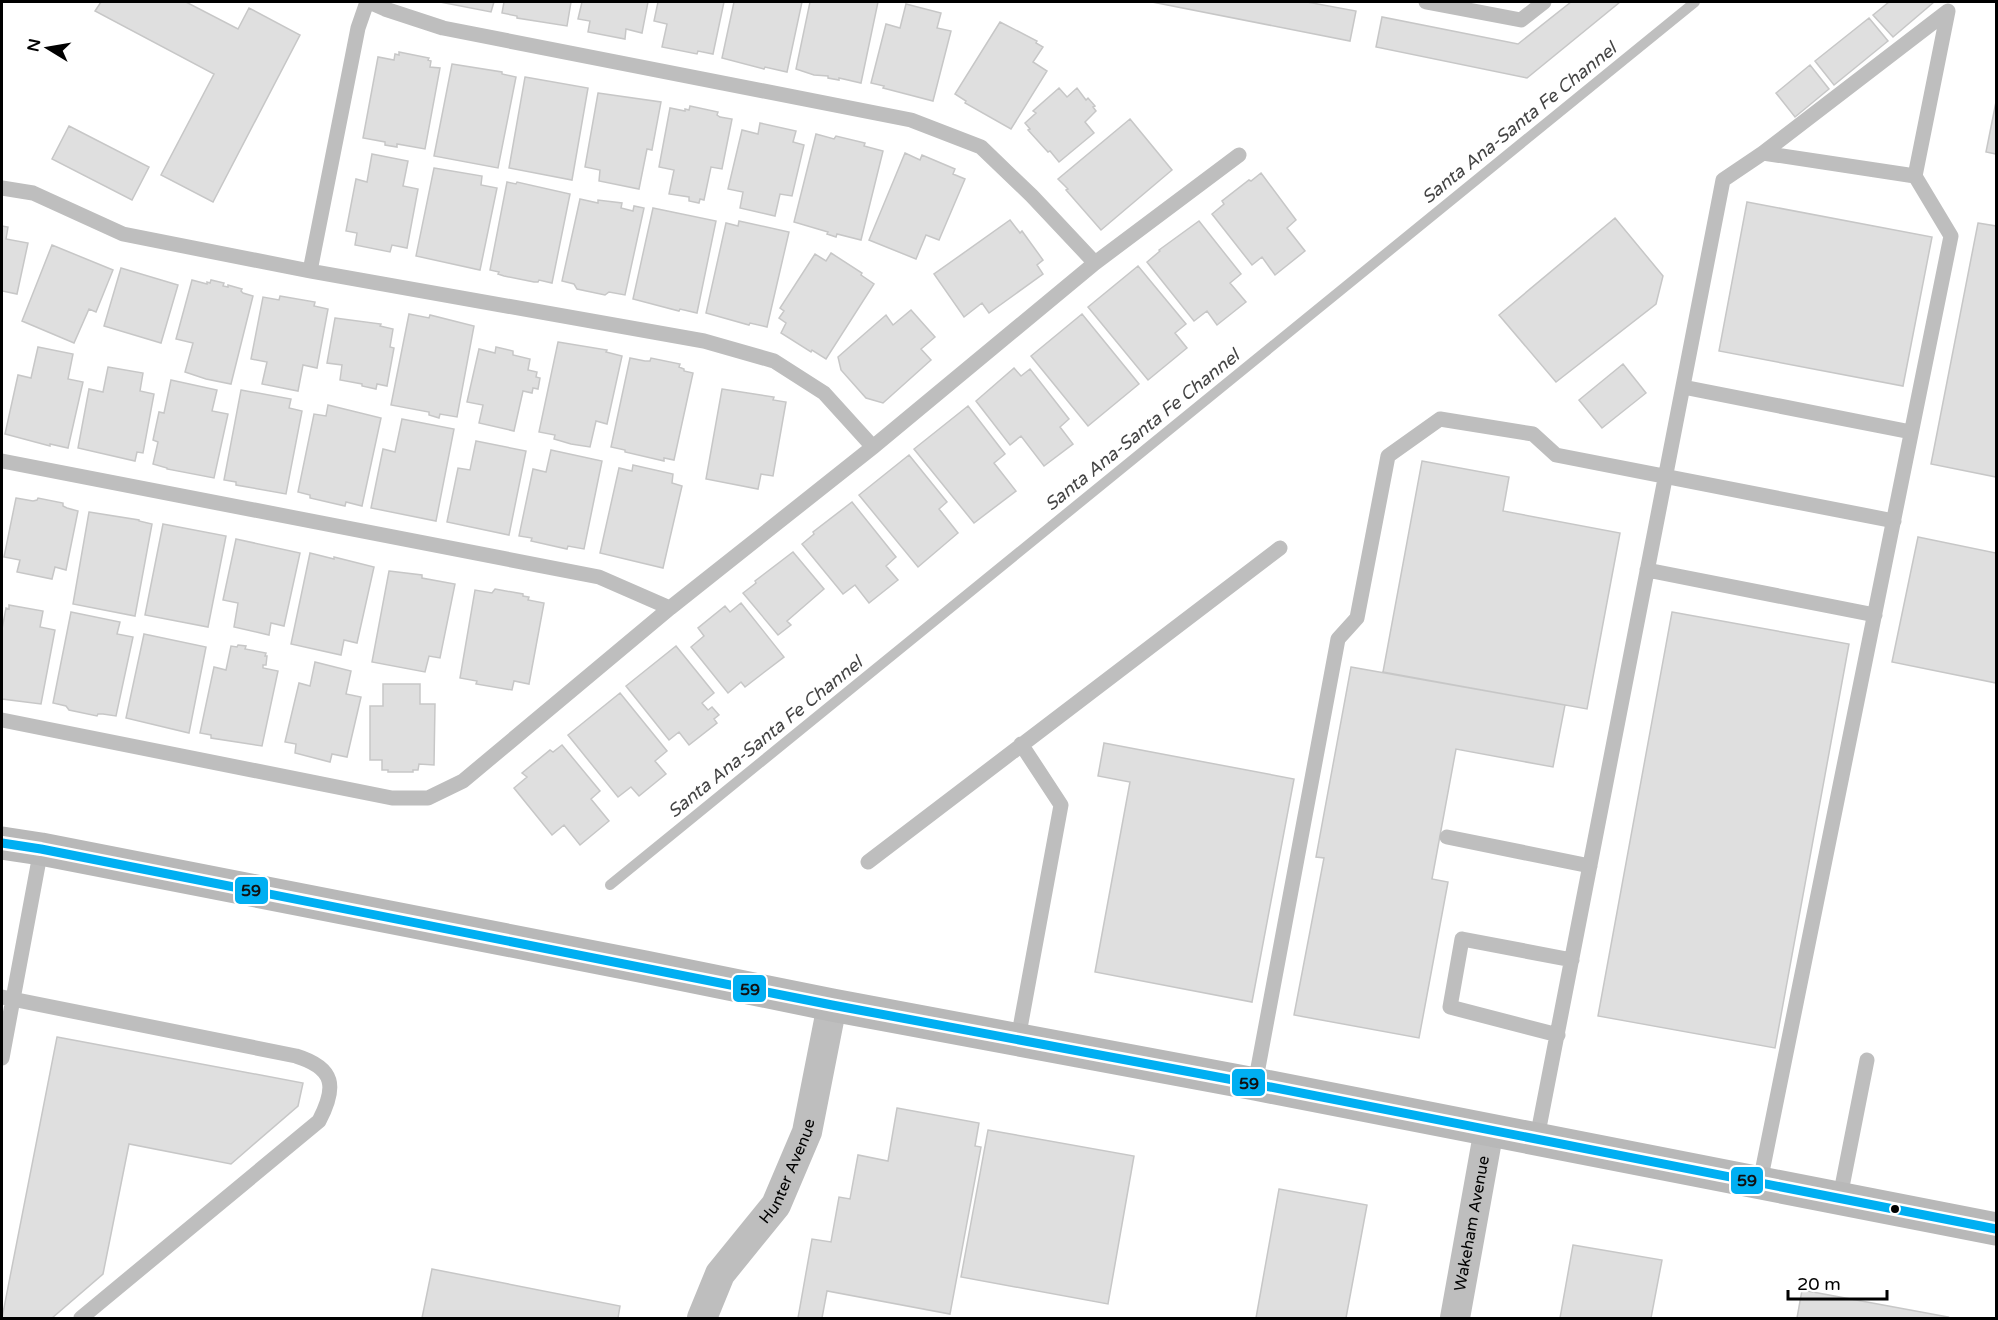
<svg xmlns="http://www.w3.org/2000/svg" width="1998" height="1320" viewBox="0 0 1998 1320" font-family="'Varela Round',sans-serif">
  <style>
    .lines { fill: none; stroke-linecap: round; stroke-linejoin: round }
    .stream { stroke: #bfbfbf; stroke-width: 10 }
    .building { fill: #dfdfdf; stroke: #c7c7c7; stroke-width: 1.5 }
    .service { stroke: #bebebe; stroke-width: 15 }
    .minor { stroke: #bebebe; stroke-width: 30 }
    .secondary { stroke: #b8b8b8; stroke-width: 33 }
    .bus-1-casing { stroke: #fff; stroke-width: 14 }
    .bus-1 { stroke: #00aff2; stroke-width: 9 }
    .bus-dot { fill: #000; stroke: #fff; stroke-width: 2 }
    .labels { text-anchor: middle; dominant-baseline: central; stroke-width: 5; stroke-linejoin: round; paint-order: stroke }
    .street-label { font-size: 16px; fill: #000; stroke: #fff }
    .water-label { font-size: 18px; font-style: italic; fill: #444; stroke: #fff }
    .line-badge { stroke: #fff; stroke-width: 2 }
    .pale-badge-label { font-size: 16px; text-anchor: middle; font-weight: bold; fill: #111 }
  </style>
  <rect width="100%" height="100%" fill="#fff"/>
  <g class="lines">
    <path class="stream" d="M610 885 1695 2"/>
  </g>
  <path class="building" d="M101 2H186L238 29 249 8 300 35 213 202 161 175 214 74 95 11Z
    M440 2H494L491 12Z
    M504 2H571L567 26 517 18V16L502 13Z
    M582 2H648L642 33 626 29 625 39 588 32 590 21 578 19Z
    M658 2H724L713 54 698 51 697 54 662 47 667 24 654 21Z
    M734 2H802L787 72 765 67 764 69 722 58Z
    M810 2H878L861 83 839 78V80L828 78V76L814 75 796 69Z
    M1152 2H1307L1356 11 1350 41Z
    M1571 2H1620L1527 78 1376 47 1382 17 1518 44Z
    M1889 2H1934L1893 37 1873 15Z
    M906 4 941 13 937 28 951 31 933 101 883 88 884 86 871 83 886 24 900 28Z
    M1869 18 1888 41 1834 85 1815 61Z
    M1000 22 1037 41 1036 43 1043 47 1033 62 1047 71 1011 129 965 103 966 101 955 94Z
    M399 52 429 58 428 60 431 61 430 67 440 68 425 149 397 144V147L385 145V142L363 138 378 57 394 60 395 54 399 55Z
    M452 64 502 72V74L516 77 498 168 434 156Z
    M1810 65 1829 89 1795 117 1776 93Z
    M525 77 588 88 572 180 509 168Z
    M1059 88 1067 97 1077 88 1086 100 1088 98 1095 106 1093 107 1096 111 1085 122 1094 133 1059 162 1050 151 1048 152 1028 130 1030 129 1025 123 1036 113 1033 111Z
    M598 93 661 102 652 150 647 149 639 189 599 181 600 170 585 167Z
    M1996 102V154L1986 152Z
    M690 106 718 112 717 115 720 117 732 119 722 169 711 167 704 200 700 199 699 203 689 201V197L669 194 674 170 659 167 670 108 685 111V109L689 110Z
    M1130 119 1172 170 1101 230 1066 190 1068 189 1058 179Z
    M760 123 796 131 793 142 804 145 792 196 780 194 775 216 740 208 743 192 728 189 742 130 758 134Z
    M69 126 149 167 132 200 52 159Z
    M816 134 834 139 836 136 865 143 864 146 883 151 861 240 837 234 836 237 827 234 828 232 794 222Z
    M905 153 920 160 922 155 955 169 953 174 965 179 939 240 926 235 916 259 869 240Z
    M372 154 408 161 403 186 418 189 407 248 392 245 390 252 355 245 357 233 346 231 356 179 367 182Z
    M434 168 482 176 481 185 497 188 480 270 416 256Z
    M1261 173 1296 220 1287 228 1305 251 1275 275 1262 257 1252 265 1212 214 1224 204 1222 201 1249 180 1251 181Z
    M507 182 516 184 517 182 570 194 552 283 539 280 538 282H534L504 276 498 274 499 272 490 270Z
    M580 199 598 203V200L622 203 621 208 633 211 634 206 644 208 625 295 609 292 605 295 577 289 574 284 562 281Z
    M1747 202 1932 237 1903 386 1719 351Z
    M653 208 716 221 697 313 680 309 679 311 633 299Z
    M1615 218 1663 276 1656 304 1556 382 1499 315Z
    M1010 220 1020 233 1022 231 1043 260 1037 265 1043 274 989 313 982 303 964 317 934 274Z
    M739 221 789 232 767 327 750 323 749 325 706 313 726 223 738 226Z
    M1199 221 1241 274 1230 283 1246 302 1217 325 1207 311 1194 321 1147 262 1160 251 1159 250Z
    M1978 223 1996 226V477L1931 464Z
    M2 226 8 227 6 239 28 243 17 294 2 291Z
    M52 245 113 270 96 312 89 309 74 343 22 321Z
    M831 253 862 273 861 275 874 284 826 359 812 350 811 352 781 333 786 323 779 318 784 311 780 308 815 254 826 261Z
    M1138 266 1186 324 1175 333 1187 348 1148 380 1088 307Z
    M121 268 178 285 161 343 104 326Z
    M192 280 207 284V282L210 283 211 280 224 283 223 286 228 287V285L242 289 241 291 243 293 253 296 231 384 206 379 185 372 193 343 176 339Z
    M280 296 315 302 314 306 328 309 317 368 303 365 298 391 262 384 267 362 251 359 263 297 279 300Z
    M911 310 935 337 921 349 931 360 883 403 866 398 841 370 838 357 886 315 893 325Z
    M409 314 429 318 430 315 474 326 457 417 440 414 439 418 429 415V412L391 405Z
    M1082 314 1139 384 1088 426 1031 356Z
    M335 318 381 324 380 326 393 329 390 347 394 348 387 386 377 384 376 389 362 386V384L340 380 342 365 327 363Z
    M558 342 607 350 606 352 622 356 607 424 596 421 590 447 571 444 554 439 555 435 539 432Z
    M38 347 73 354 68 379 83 382 68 448 50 444V446L5 434 18 375 31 378Z
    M496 347 513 351V355L530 359 528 370 537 372 536 377 540 378 538 389 533 388 532 393 523 391 514 431 479 423 483 405 467 402 479 349 495 353Z
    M630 358 645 361H650L651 358 680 364 679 367 684 369V371L693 373 674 460 664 458V461L625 452V450L611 447Z
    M1623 364 1646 393 1602 428 1579 400Z
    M108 367 143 373 140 391 154 394 143 453 137 452 135 461 78 448 89 389 103 392Z
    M1014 368 1021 376 1030 369 1069 419 1060 427 1073 444 1044 466 1021 436 1010 445 976 401Z
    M171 380 217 390 212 411 228 414 214 478 167 469V468L153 464 158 442 153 440 159 412 164 413Z
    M722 389 774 397 773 400 786 402 773 476 761 474 758 489 706 479Z
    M241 390 291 399 289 408 302 411 286 494 236 485V482L224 480Z
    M328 405 381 418 362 506 346 502 345 506 310 498V495L298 492 314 414 326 416Z
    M968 406 1005 454 994 463 1016 491 974 523 914 449Z
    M402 419 454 429 436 521 371 508 383 449 395 452Z
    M476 441 526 451 509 535 447 522 458 468 470 470Z
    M551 450 602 461 584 549 568 546 567 549 531 541 532 538 519 536 533 469 546 472Z
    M909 455 947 502 939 509 958 533 918 567 859 495Z
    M1422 461 1509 477 1503 511 1620 533 1587 709 1383 672Z
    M633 465 673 474 672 483 682 486 663 568 600 553 619 468 632 471Z
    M16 498 33 501 37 500 38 498 63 503V506L67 508 78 511 66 570 55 567 52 579 17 572 20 560 4 557Z
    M852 502 896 557 886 566 898 580 869 603 855 585 843 594 802 544 814 534 813 532Z
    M89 512 139 520V521L152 524 135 616 73 604Z
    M163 524 226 536 208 627 145 615Z
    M1918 537 1996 553V683L1892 662Z
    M236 539 300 553 284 626 271 623 269 635 234 627 238 603 223 600Z
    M793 552 824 589 787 621 791 625 778 635 743 593 756 583 755 581Z
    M310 553 334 559V557L374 567 357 643 344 640 341 655 291 644Z
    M389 571 422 575V578L455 584 440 658 429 656 425 672 372 662Z
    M495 589 523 594V596L529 597 528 600 544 603 529 684 514 681 512 690 476 684 477 681 460 678 475 590 492 593Z
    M741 603 784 657 745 687 741 682 728 693 691 647 704 636 698 628 725 606 730 612Z
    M9 605 43 611 40 627 55 630 41 704 2 699V629L6 608 9 609Z
    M71 612 120 622 117 634 133 637 116 716 103 714H98L97 716 69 710 66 706 53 703Z
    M1672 612 1849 644 1775 1048 1598 1016Z
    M144 634 206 647 189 733 126 718Z
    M238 645 246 646 245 649 266 653 265 656H267L266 665H263V668L278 671 262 746 211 738V735L200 733 214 667 226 670 231 646 237 647Z
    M676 646 714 693 702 703 708 710 712 707 719 715 714 719 717 723 689 745 679 732 669 740 626 686Z
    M315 662 351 671 346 694 361 697 347 757 332 754 330 762 295 753 296 744 285 742 299 683 310 686Z
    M1351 667 1565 705 1553 767 1456 749 1432 879 1448 882 1419 1038 1294 1015 1324 858 1316 857Z
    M383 684H420V704H435L434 765 419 764 418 770H413V772H388V770H382V760H370V706H383Z
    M620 693 667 751 655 761 666 774 639 796 631 787 618 797 568 735Z
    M1104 743 1294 779 1252 1002 1095 972 1130 782 1098 776Z
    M562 745 600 791 591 799 609 821 580 845 564 825 552 835 514 788 527 777 522 773 550 750 553 752Z
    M57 1037 303 1083 298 1106 231 1164 129 1144 103 1274 52 1318H2Z
    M897 1108 979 1123 975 1146 981 1147 950 1314 827 1291 822 1318H798L812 1239 831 1242 839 1197 850 1199 858 1155 888 1161Z
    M988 1130 1134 1156 1108 1304 961 1277Z
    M1279 1189 1367 1205 1346 1318H1256Z
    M1573 1245 1662 1260 1651 1318H1560Z
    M432 1269 620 1306 618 1318H422Z
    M1802 1290 1948 1317 1947 1318H1797Z"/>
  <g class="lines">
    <path class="service" d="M369 2 385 9 443 28 911 120 981 147 1032 196 1095 263
      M1426 2 1521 20 1544 2
      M2 188 33 193 123 234 310 271 704 341 774 361 824 393 873 447
      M310 271 358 28 367 2
      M1683 387 1911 432
      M2 461 599 577 670 608
      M1647 570 1875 615
      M2 720 392 798H428L463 781 670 608 873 447 1095 263 1239 155
      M1447 837 1590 866
      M868 862 1280 548
      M2 997 296 1056C335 1068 337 1087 319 1121L81 1318
      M1558 1035 1450 1007 1462 939 1572 960
      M1018 1039 1061 805 1021 744
      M2 1058 41 849
      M1255 1084 1338 639 1357 618 1388 456 1440 419 1533 434 1556 455 1894 521
      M1537 1138 1723 180 1763 153 1915 176
      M1760 1182 1951 236 1915 176 1948 11 1763 153
      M1840 1197 1867 1060"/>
    <g class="minor">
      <path id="s1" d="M702 1318 720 1274 776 1205 807 1132 832 1005"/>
      <path id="s2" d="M1455 1318 1489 1129"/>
    </g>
    <path class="secondary" d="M2 843 41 849 645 967 832 1005 1255 1084 1996 1229"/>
    <defs>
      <path id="bus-1" d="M2 843 41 849 832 1005 1255 1084 1996 1229"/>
    </defs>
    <use href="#bus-1" class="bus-1-casing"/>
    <use href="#bus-1" class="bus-1"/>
  </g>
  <circle class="bus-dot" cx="1895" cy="1209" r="5"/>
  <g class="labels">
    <g class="street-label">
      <text stroke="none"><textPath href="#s1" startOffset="172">Hunter Avenue</textPath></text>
      <text stroke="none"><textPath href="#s2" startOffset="96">Wakeham Avenue</textPath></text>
    </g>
    <g class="water-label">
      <text transform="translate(1519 123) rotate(-39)">Santa Ana-Santa Fe Channel</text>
      <text transform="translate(1142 430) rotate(-39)">Santa Ana-Santa Fe Channel</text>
      <text transform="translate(765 737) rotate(-39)">Santa Ana-Santa Fe Channel</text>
    </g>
  </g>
  <g class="line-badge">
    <rect x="234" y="876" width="35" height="29" rx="6" fill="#00aff2"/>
    <rect x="732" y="974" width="35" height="29" rx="6" fill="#00aff2"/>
    <rect x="1231" y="1068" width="35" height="29" rx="6" fill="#00aff2"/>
    <rect x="1730" y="1166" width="34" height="29" rx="6" fill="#00aff2"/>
  </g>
  <g class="pale-badge-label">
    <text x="251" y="896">59</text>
    <text x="750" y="995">59</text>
    <text x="1249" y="1089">59</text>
    <text x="1747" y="1186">59</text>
  </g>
  <rect width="1998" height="1320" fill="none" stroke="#000000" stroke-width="6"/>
  <g transform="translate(48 48) rotate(281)" stroke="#ffffff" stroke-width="4.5" paint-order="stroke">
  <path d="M0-4.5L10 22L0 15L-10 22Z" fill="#000000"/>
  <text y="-9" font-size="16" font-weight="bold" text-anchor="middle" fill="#000000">N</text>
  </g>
  <path d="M1788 1290v9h99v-9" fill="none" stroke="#000000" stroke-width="3"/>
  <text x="1797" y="1290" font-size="18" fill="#000000" stroke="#ffffff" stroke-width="4.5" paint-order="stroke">20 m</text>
</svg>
